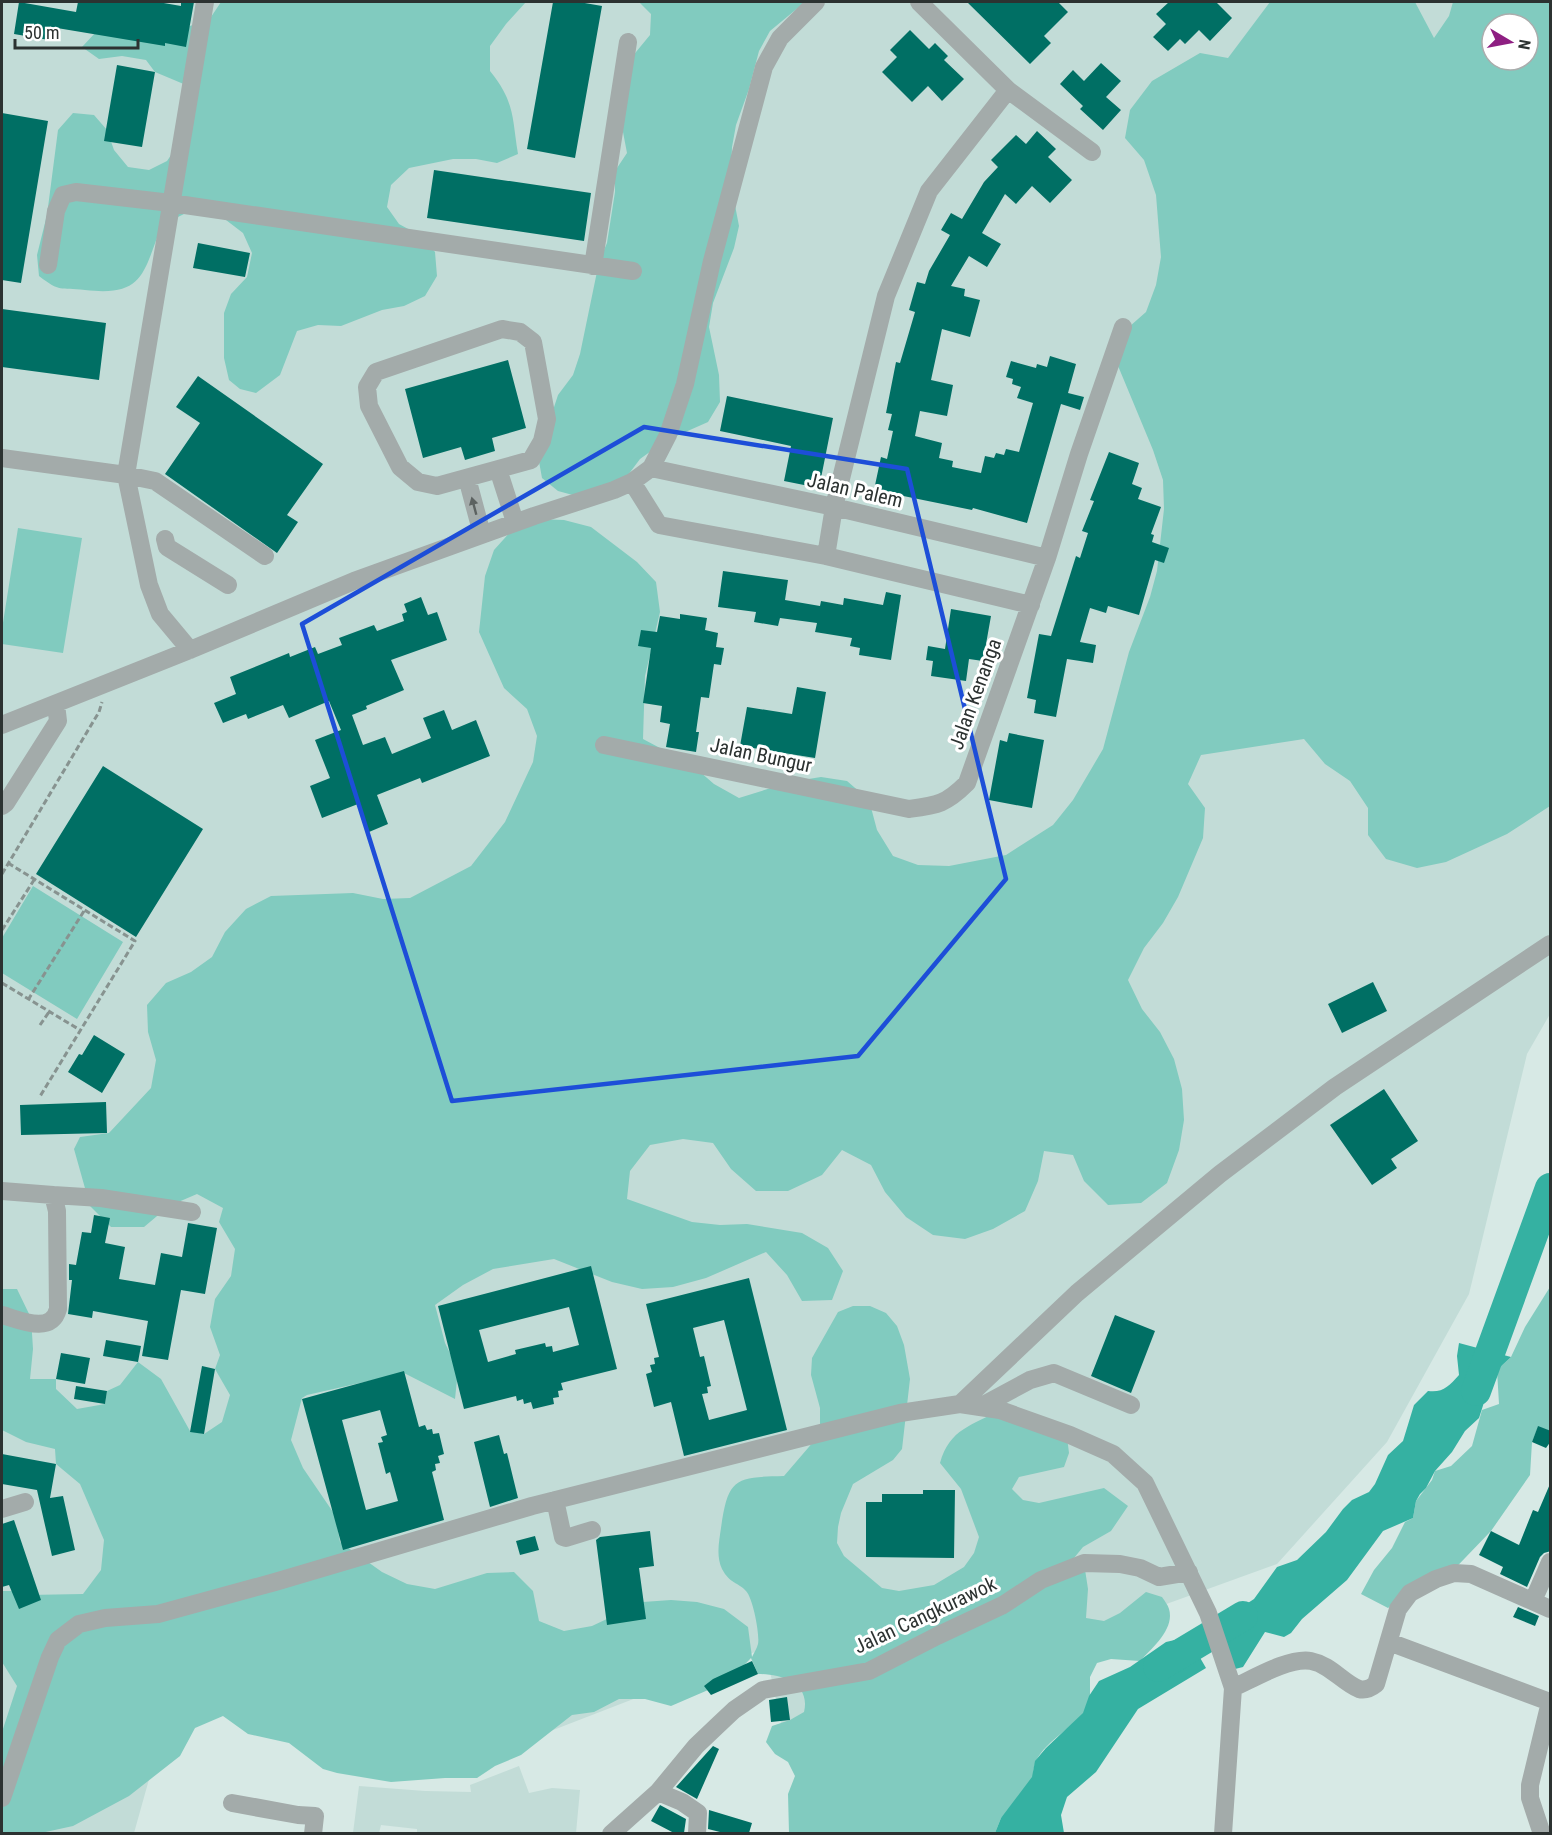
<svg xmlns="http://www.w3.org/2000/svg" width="1552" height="1835" viewBox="0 0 1552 1835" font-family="'Roboto Condensed',sans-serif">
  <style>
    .built { fill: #c2dcd7; fill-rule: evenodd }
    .green { fill: #81cbbf; fill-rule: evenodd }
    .water { fill: #35b1a2 }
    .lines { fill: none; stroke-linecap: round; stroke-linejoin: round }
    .river { stroke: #35b1a2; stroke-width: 30 }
    .building { fill: #006f64; fill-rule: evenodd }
    .path { stroke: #879390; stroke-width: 3; stroke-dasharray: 6 3; stroke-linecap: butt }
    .minor { stroke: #a3abaa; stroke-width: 18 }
    .oneway { fill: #5c6261 }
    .marked { fill: none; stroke: #1d4ed8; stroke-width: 4.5; stroke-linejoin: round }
    .labels { text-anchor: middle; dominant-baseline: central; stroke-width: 6; stroke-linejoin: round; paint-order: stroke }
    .street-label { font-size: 20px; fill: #2c3231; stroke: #fff }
  </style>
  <rect width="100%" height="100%" fill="#d7e9e5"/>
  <path class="built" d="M2 2H1550V1014L1527 1054 1469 1294 1387 1442 1277 1564 785 1742 765 1648 445 1772 174 1690 134 1833 2 1834ZM1492 24H1528V60H1492Z
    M519 1766 529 1793 552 1788 580 1790 576 1833 417 1834V1829L381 1825 379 1833H353L359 1786 425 1791 471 1792 470 1785Z"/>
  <path class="green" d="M221 2H526L506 24 490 46V71C515 102 512 117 518 154L497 163 476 159H453L409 168 391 185 387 207 399 224 421 236 435 252 437 276 425 296 404 306 382 310 341 326 318 325 297 331 280 375 256 393 240 389 229 380 224 358V313L231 294 247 277 252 253 243 233 226 220 207 212 184 214 162 225C143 272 145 297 85 290 59 287 61 293 39 276L37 255 47 215 58 130 73 113 94 115 107 130 114 150 128 167 149 170 167 161 191 126 186 85 155 72 146 60 122 56 99 59 82 47 96 32 174 33 211 17Z
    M639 2H805L770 31 759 51 749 89 736 125 732 147 731 171 734 200 739 226 734 248 713 303 709 327 719 375 720 402 708 422 665 441 640 459 625 479 580 497 558 491 542 478 538 456 558 395 573 375 580 354 599 262 607 243 615 192V171L627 153 619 111 622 69 650 35 651 14Z
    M1270 2H1415L1434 38 1449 16 1453 2H1550V806L1507 834 1446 862 1417 868 1386 859 1368 835V808L1350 781 1325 764 1304 739 1201 755 1188 784 1205 808 1203 838 1178 897 1163 923 1144 948 1128 980 1142 1009 1160 1032 1174 1059 1182 1089 1184 1120 1179 1150 1167 1183 1141 1203 1108 1205 1084 1181 1073 1155 1044 1151 1038 1181 1025 1211 993 1229 965 1239 933 1235 906 1217 885 1192 871 1165 842 1150 822 1175 788 1191H756L731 1169 713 1143 683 1139 650 1145 630 1171 627 1199 692 1222 720 1225 747 1224 802 1233 828 1248 843 1271 832 1300 802 1301 787 1275 766 1252 706 1278 673 1287 642 1289 612 1282 554 1259 493 1269 463 1285 435 1305 445 1343 458 1370 455 1399 404 1373 307 1395 302 1398 291 1440 303 1468 335 1515 340 1542 382 1572 407 1584 435 1589 487 1573 514 1572 533 1591 539 1621 564 1631 592 1626 643 1602 671 1600 697 1602 724 1609 748 1627 752 1657C754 1653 757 1648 758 1644 760 1635 753 1598 746 1591 738 1582 730 1584 722 1569 716 1556 719 1542 721 1528 728 1478 735 1477 784 1476L814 1441 820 1426V1408L811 1375 812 1358 838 1312 853 1306H870L886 1313 897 1326 904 1345 910 1379 902 1449 893 1460 853 1484 841 1513 838 1527 837 1543 844 1556 882 1588 899 1591 934 1585 964 1567 974 1553 979 1537 961 1489 940 1463C950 1428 972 1426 1000 1410L1067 1437 1069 1453 1064 1467 1019 1477 1012 1489 1023 1500 1039 1503 1104 1488 1128 1506 1111 1531 1083 1547 1074 1558 1084 1563 1088 1589 1086 1618 1104 1621 1120 1613 1146 1592 1162 1597C1164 1600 1168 1605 1169 1609 1175 1629 1152 1648 1140 1661L1111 1659 1097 1663 1090 1677V1712C1075 1723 1040 1746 1035 1764 1032 1773 1033 1782 1035 1792L1001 1818 995 1833H789L788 1794 795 1776 788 1762 775 1754 766 1742 772 1726 790 1720 804 1712C811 1683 781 1674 758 1674L751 1658 729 1681 671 1706 645 1699H619L594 1712 572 1715 521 1755 495 1766 477 1778H445L391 1782 337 1773 323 1769 289 1743 248 1734 223 1716 195 1728 180 1756 129 1796 73 1826 41 1833H2V1732L17 1686 2 1662V1591H11L28 1595 83 1594 101 1570 104 1540 80 1484 56 1464 55 1449 26 1442 2 1430V1289H17L31 1318 33 1349 30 1379H56V1389L77 1409 105 1404 107 1391 120 1385 138 1362 161 1379 190 1431 204 1434 222 1422 230 1395 215 1369 220 1355 210 1327 215 1299 231 1276 235 1249 219 1222 223 1208 197 1194 169 1206 144 1227H111L90 1206 74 1149 80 1137 109 1133 151 1088 156 1060 148 1032 147 1005 166 983 191 972 212 957 225 932 246 909 271 896 353 893 383 899 410 898 471 866 505 822 533 762 537 736 527 709 504 688 479 632 485 576 494 550 512 530 537 519 564 520 591 527 637 562 656 582 660 612 645 676 643 739 692 765 714 784 739 798 790 782 821 777 847 781 869 800 877 830 893 856 918 865 949 866 1006 855 1053 825 1073 800 1103 749 1129 652 1150 597 1157 571 1164 509 1163 480 1153 450 1116 361 1121 334 1146 312 1156 285 1161 257 1156 195 1144 160 1125 138 1130 110 1152 81 1200 53 1228 58ZM1492 24H1528V60H1492Z
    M18 528 82 538 63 653 2 644V629Z
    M33 886 123 942 77 1019 2 973V938Z
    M1550 1287V1431L1538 1427 1532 1442 1530 1475 1491 1531 1440 1584 1417 1586 1388 1608 1361 1594 1374 1570 1392 1548 1405 1522 1413 1518 1416 1501 1432 1480 1435 1471 1451 1466 1472 1446 1482 1410 1499 1404 1497 1370 1511 1357 1525 1327Z"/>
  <path class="water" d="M1459 1343 1511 1357 1497 1370 1493 1386 1487 1393 1479 1418 1465 1431 1452 1452 1435 1471 1426 1488 1420 1494 1416 1501 1413 1518 1383 1531 1347 1580 1302 1619 1291 1633 1284 1637 1265 1632 1243 1667 1231 1670 1216 1624 1254 1599 1277 1567 1297 1560 1326 1532 1343 1509 1352 1500 1369 1492 1375 1484 1388 1455 1403 1441 1414 1405 1428 1391C1443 1393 1449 1386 1459 1375L1457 1356Z
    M1188 1637 1206 1668 1138 1709 1096 1772 1067 1797 1061 1815 1064 1833H995L1001 1818 1032 1777 1035 1761 1046 1748 1083 1713 1089 1696 1099 1681 1130 1667 1166 1642Z"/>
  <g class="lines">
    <path class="river" d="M1476 1391 1550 1188
      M1158 1667 1243 1616"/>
  </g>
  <path class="building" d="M19 2 76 12 78 2H158L181 6V2H194L186 47 165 43V46L51 27 49 40 14 34Z
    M553 2H579L602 6 575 158 527 149Z
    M967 2H1058L1068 12 1044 36 1051 43 1030 64Z
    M1169 2H1216L1232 18 1210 41 1199 30 1185 44 1180 39 1168 51 1153 37 1166 24 1156 14Z
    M910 30 929 49 935 43 948 56 944 60 964 79 942 101 928 86 912 102 882 72 897 57 890 50Z
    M1101 63 1121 81 1106 97 1121 110 1103 130 1080 109 1083 106 1060 84 1073 70 1084 81Z
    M117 65 155 72 142 147 104 141Z
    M2 113 48 121 21 283 2 280Z
    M1037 131 1056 149 1048 157 1072 180 1050 203 1032 186 1016 204 1005 194 982 233 1001 244 987 267 969 256 951 286 965 289 964 296 980 300 970 337 942 329 931 380 953 385 947 416 920 411 915 436 942 443 939 458 953 461 952 467 981 473 985 456 994 458 996 453 1004 455 1006 449 1019 452 1033 403 1017 398 1021 387 1012 384 1013 379 1006 377 1011 361 1036 368 1037 364 1047 367 1050 356 1076 364 1068 393 1084 397 1080 410 1061 404 1027 523 973 508 972 510 874 490 881 457 887 459 893 431 888 430 892 414 886 413 896 362 900 363 915 312 909 310 917 282 925 284 929 271 950 235 941 230 951 213 962 219 984 182 998 167 991 160 1016 135 1026 144Z
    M434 170 591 193 584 241 427 218Z
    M198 243 250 253 245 277 193 268Z
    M2 309 106 323 99 380 2 367Z
    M508 360 526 428 492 438 495 451 465 460 461 447 423 458 405 389Z
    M198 376 323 464 287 515 298 522 277 553 165 474 200 423 176 407Z
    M727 396 833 418 819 488 784 481 791 446 720 431Z
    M1109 452 1139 463 1132 484 1142 488 1138 499 1161 507 1151 534 1154 535 1152 542 1169 548 1164 563 1155 560 1139 615 1108 606 1106 613 1090 608 1080 642 1096 645 1093 663 1067 659 1056 717 1034 713 1036 700 1027 698 1039 634 1051 636 1076 556 1080 558 1088 533 1082 531 1094 501 1090 500Z
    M723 571 788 580 785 600 820 606 821 601 843 605 844 598 883 605 886 592 901 595 891 660 859 655 860 648 850 646 852 638 815 632 817 623 780 618 778 626 754 622 756 612 718 607Z
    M421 597 428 615 437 612 447 640 391 660 404 690 366 706 367 709 352 715 363 745 385 737 392 754 431 738 423 718 444 710 452 730 476 720 490 756 422 783 420 778 377 795 388 824 369 832 358 804 322 818 310 786 330 778 315 740 341 730 329 701 289 718 283 705 248 719 246 714 223 723 214 703 236 694 230 677 289 653 290 657 315 647 318 654 342 645 339 638 374 625 377 631 404 621 402 614 407 612 404 604Z
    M951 609 991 616 983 661 969 659 966 681 931 676 933 661 926 660 928 646 945 649Z
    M680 614 707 618 705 630 718 633 716 647 724 648 721 665 714 664 709 698 701 697 696 732H699L696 752 666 747 670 724 660 722 662 706 643 703 651 648 638 646 641 630 657 632 660 616 680 619Z
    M797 687 826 692 815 758 740 746 747 707 792 714Z
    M1009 733 1044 740 1032 808 989 800 1000 740 1007 742Z
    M103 766 203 829 136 937 36 874Z
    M1373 982 1387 1011 1342 1033 1328 1004Z
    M94 1035 125 1054 102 1093 68 1072 79 1054 82 1055Z
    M1384 1089 1418 1141 1391 1159 1397 1168 1372 1185 1330 1125Z
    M106 1102 107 1133 21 1135 20 1105Z
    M94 1215 110 1218 105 1243 125 1247 119 1279 155 1285 161 1253 182 1257 188 1223 217 1228 205 1294 181 1290 168 1360 142 1356 148 1321 93 1311 92 1318 68 1314 72 1280H69V1264L76 1265 82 1232 91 1233Z
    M591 1266 617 1369 561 1383 563 1390 558 1391 559 1397 553 1398 554 1404 533 1409 531 1402 524 1404 523 1399 517 1401 516 1396 464 1409 438 1306ZM569 1307 579 1345 553 1352 552 1346 546 1347 545 1343 515 1350 516 1354 488 1362 479 1330Z
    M749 1278 787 1430 684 1456 671 1402 654 1407 646 1374 652 1372 650 1365 655 1364 654 1358 659 1357 646 1304ZM724 1320 747 1410 709 1420 702 1394 708 1393 707 1387 711 1386 704 1356 700 1357 693 1328Z
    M1115 1315 1155 1331 1131 1393 1091 1376Z
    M106 1340 141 1346 138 1362 103 1356Z
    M61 1353 90 1358 85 1384 56 1379Z
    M202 1366 215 1369 204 1434 190 1432Z
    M404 1371 419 1427 425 1425 427 1430 432 1429 433 1434 439 1433 444 1454 438 1456 440 1463 435 1464 436 1470 432 1472 444 1520 343 1550 302 1399ZM380 1410 387 1435 381 1437 383 1442 378 1443 386 1474 390 1472 398 1501 366 1510 342 1420Z
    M76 1386 107 1391 105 1404 74 1399Z
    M1538 1426 1551 1431V1441L1546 1448 1532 1442Z
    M499 1435 504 1454 507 1453 518 1498 490 1507 474 1442Z
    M2 1454 56 1464 50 1498 63 1496 75 1550 52 1556 37 1490 2 1484Z
    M1550 1484 1551 1551 1544 1553 1540 1557 1527 1587 1500 1574 1503 1567 1479 1555 1491 1531 1519 1545 1533 1510 1538 1512Z
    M923 1490H955L954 1558 866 1557V1502H882V1494H923Z
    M14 1520 41 1600 19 1609 9 1585 2 1587V1524Z
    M650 1531 654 1566 639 1568 646 1619 607 1625 596 1540 600 1537Z
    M535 1536 539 1550 520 1555 516 1541Z
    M1518 1607 1539 1616 1535 1626 1513 1617Z
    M752 1661 758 1674 711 1695 704 1686 713 1679Z
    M787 1697 790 1720 771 1722 769 1700Z
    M713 1746 719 1749 697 1799 676 1787Z
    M660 1805 686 1819 684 1833H674L651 1821Z
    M709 1810 752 1823 749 1833H724L708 1829Z"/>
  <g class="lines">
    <path class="path" d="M8 863 135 941 39 1098
      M2 874 99 712 102 702
      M2 930 34 880
      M2 983 80 1030
      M28 1000 84 911
      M40 1025 49 1012"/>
    <path class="minor" d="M1008 90 1092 152
      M48 265 56 211 63 195 76 192 171 203 633 271
      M593 266 628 42
      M502 329 520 332 533 342 547 419 542 441 531 460 437 486 418 482 400 467 369 406 367 387 376 372Z
      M2 458 126 475 155 481 265 556
      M651 468 834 507 1047 558
      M498 469 515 522
      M467 478 482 534
      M632 482 659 525 826 556 1031 605
      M165 539 167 547 228 585
      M826 556 834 507 886 296 929 191 1008 90 919 2
      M190 650 160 614 149 585 126 475 205 2
      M2 725 190 650 354 581 534 516 614 490 632 482 651 468 668 435 685 384 712 261 764 67 780 38 816 2
      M604 745 909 809C938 805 946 804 967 783L1047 558 1079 454 1123 327
      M2 806 6 803 58 721 56 704
      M2 1191 53 1195 57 1211 58 1309C51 1335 20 1320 2 1315
      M53 1195 101 1198 192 1212
      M960 1404 1077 1293 1220 1174 1335 1087 1550 944
      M980 1407 1030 1380 1054 1373 1131 1405
      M555 1500 563 1537 566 1538 592 1530
      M2 1509 25 1502
      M1533 1601 1550 1562
      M1389 1642 1550 1702
      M1233 1688C1253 1679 1289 1657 1311 1661 1331 1665 1342 1682 1359 1689 1366 1691 1371 1688 1376 1684L1398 1609 1410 1593 1436 1579 1454 1573 1471 1574 1550 1609
      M658 1792 682 1802 698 1813 697 1834
      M2 1798 50 1657 58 1640 79 1624 105 1618 158 1614 275 1582 532 1506 900 1413 960 1404 1000 1410 1070 1435 1113 1454 1145 1483 1208 1613 1233 1688 1223 1834
      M232 1803 298 1815 315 1816 313 1834
      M611 1834 658 1792 696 1746 717 1726 734 1710 763 1690 869 1671 937 1636 1003 1605 1041 1580 1084 1563 1120 1564 1140 1568 1159 1577 1189 1572
      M1542 1834 1530 1798V1785L1550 1702"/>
  </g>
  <defs><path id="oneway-solid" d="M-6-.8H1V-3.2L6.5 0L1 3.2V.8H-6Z" transform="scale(1.5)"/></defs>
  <use class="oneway" href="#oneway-solid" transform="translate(474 506) rotate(-105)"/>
  <path class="marked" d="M644 427 907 469 1006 879 858 1056 452 1101 302 624Z"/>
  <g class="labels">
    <g class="street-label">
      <text transform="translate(855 490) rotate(13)">Jalan Palem</text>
      <text transform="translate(975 694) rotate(-70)">Jalan Kenanga</text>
      <text transform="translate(761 755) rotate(12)">Jalan Bungur</text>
      <text transform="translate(925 1615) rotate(-25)">Jalan Cangkurawok</text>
    </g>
  </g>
  <rect width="1552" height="1835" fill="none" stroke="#2c3231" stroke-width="6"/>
  <g transform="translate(1510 42) rotate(100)"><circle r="28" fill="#ffffff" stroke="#abadad" stroke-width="1.5"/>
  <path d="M0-4.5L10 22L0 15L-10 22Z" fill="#8e1f82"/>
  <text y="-9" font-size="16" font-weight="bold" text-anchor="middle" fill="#2c3231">N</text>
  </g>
  <path d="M15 39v9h123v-9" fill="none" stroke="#2c3231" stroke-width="3"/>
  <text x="24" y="39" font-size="18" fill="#2c3231" stroke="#ffffff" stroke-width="4.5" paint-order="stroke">50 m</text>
</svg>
